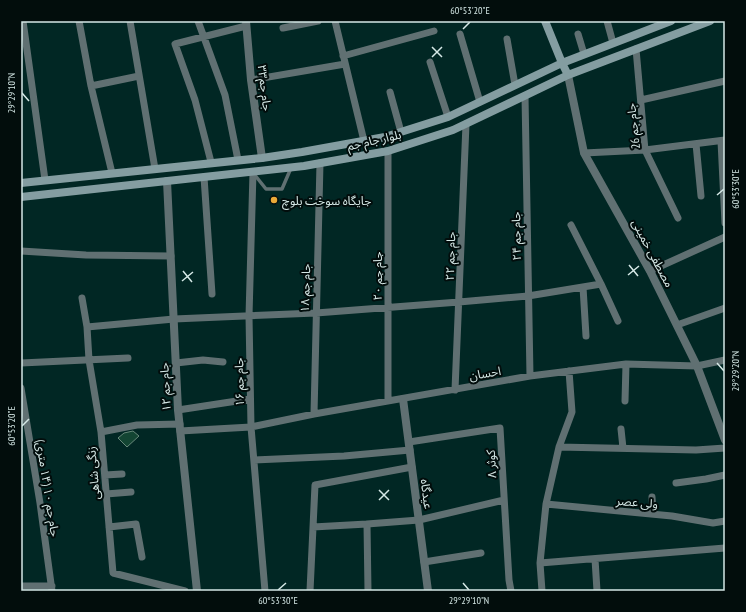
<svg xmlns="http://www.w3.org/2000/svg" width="746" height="612" viewBox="0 0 746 612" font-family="'PT Sans Narrow','Noto Sans Arabic',sans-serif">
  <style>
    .building { fill: #134533; stroke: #68887a }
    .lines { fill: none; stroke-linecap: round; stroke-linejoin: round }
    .service { stroke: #607072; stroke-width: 3.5 }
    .minor { stroke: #607072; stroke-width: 7 }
    .tertiary { stroke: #607072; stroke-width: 8 }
    .secondary { stroke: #849da1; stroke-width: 8 }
    .ticks { fill: none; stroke: #d5e8e6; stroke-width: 1.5 }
    .poi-dot { fill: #eaaa38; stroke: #020d0c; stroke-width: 1.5 }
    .labels { text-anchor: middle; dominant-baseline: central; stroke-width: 4; stroke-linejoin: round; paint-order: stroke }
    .street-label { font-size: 12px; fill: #d5e8e6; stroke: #020d0c }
    .poi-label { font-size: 12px; fill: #d5e8e6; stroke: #020d0c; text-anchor: start }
    .neatline { fill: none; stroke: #d5e8e6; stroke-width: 1.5 }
    .ticks-label { font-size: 10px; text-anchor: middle; fill: #d5e8e6 }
  </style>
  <rect width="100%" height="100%" fill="#012724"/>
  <path class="building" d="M133 431 139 436 127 447 118 438 124 433Z"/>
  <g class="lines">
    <path class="service" d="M254 174 266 189H282L291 168"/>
    <path class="minor" d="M23 21 45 180
      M79 21 91 86 112 173
      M130 21 155 169
      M198 21 225 95 238 160
      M335 21 364 141
      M607 21 613 43
      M283 28 318 21
      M460 34 480 102
      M578 34 584 54
      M507 39 515 85
      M636 49 645 150 678 218
      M343 56 434 31
      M430 62 448 117
      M251 80 345 64
      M91 86 139 76
      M390 92 401 132
      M525 96 530 376
      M641 100 725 81
      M721 141 725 223
      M696 144 701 196
      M388 151V401
      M584 153 645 150 725 140
      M211 162 195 100 175 44 246 26
      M253 172 249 316 251 427 265 591
      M204 177 212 294
      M571 225 601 284 618 321
      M21 251 86 255 171 256
      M650 271 725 237
      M583 287 586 336
      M82 298 87 327 89 360 101 432 113 573 185 591
      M677 325 725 308
      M87 327 174 319 316 313 459 302 528 296 601 284
      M21 363 128 358
      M176 363 203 360 223 362
      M21 388 40 503 52 591
      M455 390 466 124
      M625 401 626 364
      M178 410 250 399
      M314 414 320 163
      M621 429 623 448
      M180 431 251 427 314 414 530 376 626 364 697 366 725 360
      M101 432 137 425 180 424
      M409 442 500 428 509 580 511 591
      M559 447 696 450 725 448
      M254 460 344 456 410 450
      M105 475 122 474
      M676 483 706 479 725 475
      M106 494 131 492
      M652 497 653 514
      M546 504 672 516 713 523 725 521
      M367 524 419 520 504 500
      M109 527 136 524 142 557
      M313 527 367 524 368 591
      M595 559 597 591
      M424 562 481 553
      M540 563 725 548
      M21 586H52
      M310 591 315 485 412 467
      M542 591 540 563 546 504 559 447 572 412 569 371"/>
    <path class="tertiary" d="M246 21 251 80 262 158
      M568 75 584 153 650 271 697 366 725 440
      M167 181 178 410 197 591
      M403 399 428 591"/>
    <path class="secondary" d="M545 21 562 63 568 75
      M21 183 262 158 302 152 385 137 448 117 562 63 671 21
      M21 197 304 166 388 151 453 130 568 75 710 21"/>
  </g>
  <path class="ticks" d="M463 29 470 22M432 47 442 57M432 57 442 47M22 93 29 101M717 195 724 189M629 265 638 276M183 271 192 282M628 275 639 266M182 281 193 272M717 363 724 371M22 426 29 419M379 490 389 500M379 500 389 490M463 583 469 590M278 590 286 583"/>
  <circle class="poi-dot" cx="274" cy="200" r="4"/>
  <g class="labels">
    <g class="street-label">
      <text transform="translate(265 88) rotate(83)">جام جم۳۳</text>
      <text transform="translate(633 126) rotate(-96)">جام جم 26</text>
      <text transform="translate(374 140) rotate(-13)">بلوار جام جم</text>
      <text transform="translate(516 236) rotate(-91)">جام جم ۲۴</text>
      <text transform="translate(653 253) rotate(62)">مصطفی خمینی</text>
      <text transform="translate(450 256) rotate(-88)">جام جم ۲۲</text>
      <text transform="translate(377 276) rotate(-90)">جام جم ۲۰</text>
      <text transform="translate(305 288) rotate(-88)">جام جم ۱۸</text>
      <text transform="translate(485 373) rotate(-10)">احسان</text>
      <text transform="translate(239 382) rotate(-91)">جام جم ۱۶</text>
      <text transform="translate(165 387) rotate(-93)">جام جم ۱۲</text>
      <text transform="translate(491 464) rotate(-93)">کوثر ۸</text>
      <text transform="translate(93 473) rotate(-95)">زنگی شاهی</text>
      <text transform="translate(48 488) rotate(81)">جام جم ۱۰ (۱۴ متری)</text>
      <text transform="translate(427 494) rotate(83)">عیدگاه</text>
      <text transform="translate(637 502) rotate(5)">ولی عصر</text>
    </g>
    <g class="poi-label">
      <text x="282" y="200">جایگاه سوخت بلوچ</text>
    </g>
  </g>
  <rect width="746" height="612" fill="none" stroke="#020d0c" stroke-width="44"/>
  <rect x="22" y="22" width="702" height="568" class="neatline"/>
  <g class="ticks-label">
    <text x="470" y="14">60°53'20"E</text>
    <text transform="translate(11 93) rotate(-90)" y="4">29°29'10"N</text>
    <text transform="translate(735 189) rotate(-90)" y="4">60°53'30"E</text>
    <text transform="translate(735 371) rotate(-90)" y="4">29°29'20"N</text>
    <text transform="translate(11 426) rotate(-90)" y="4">60°53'20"E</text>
    <text x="278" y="604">60°53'30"E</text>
    <text x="469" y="604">29°29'10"N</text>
  </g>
</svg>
